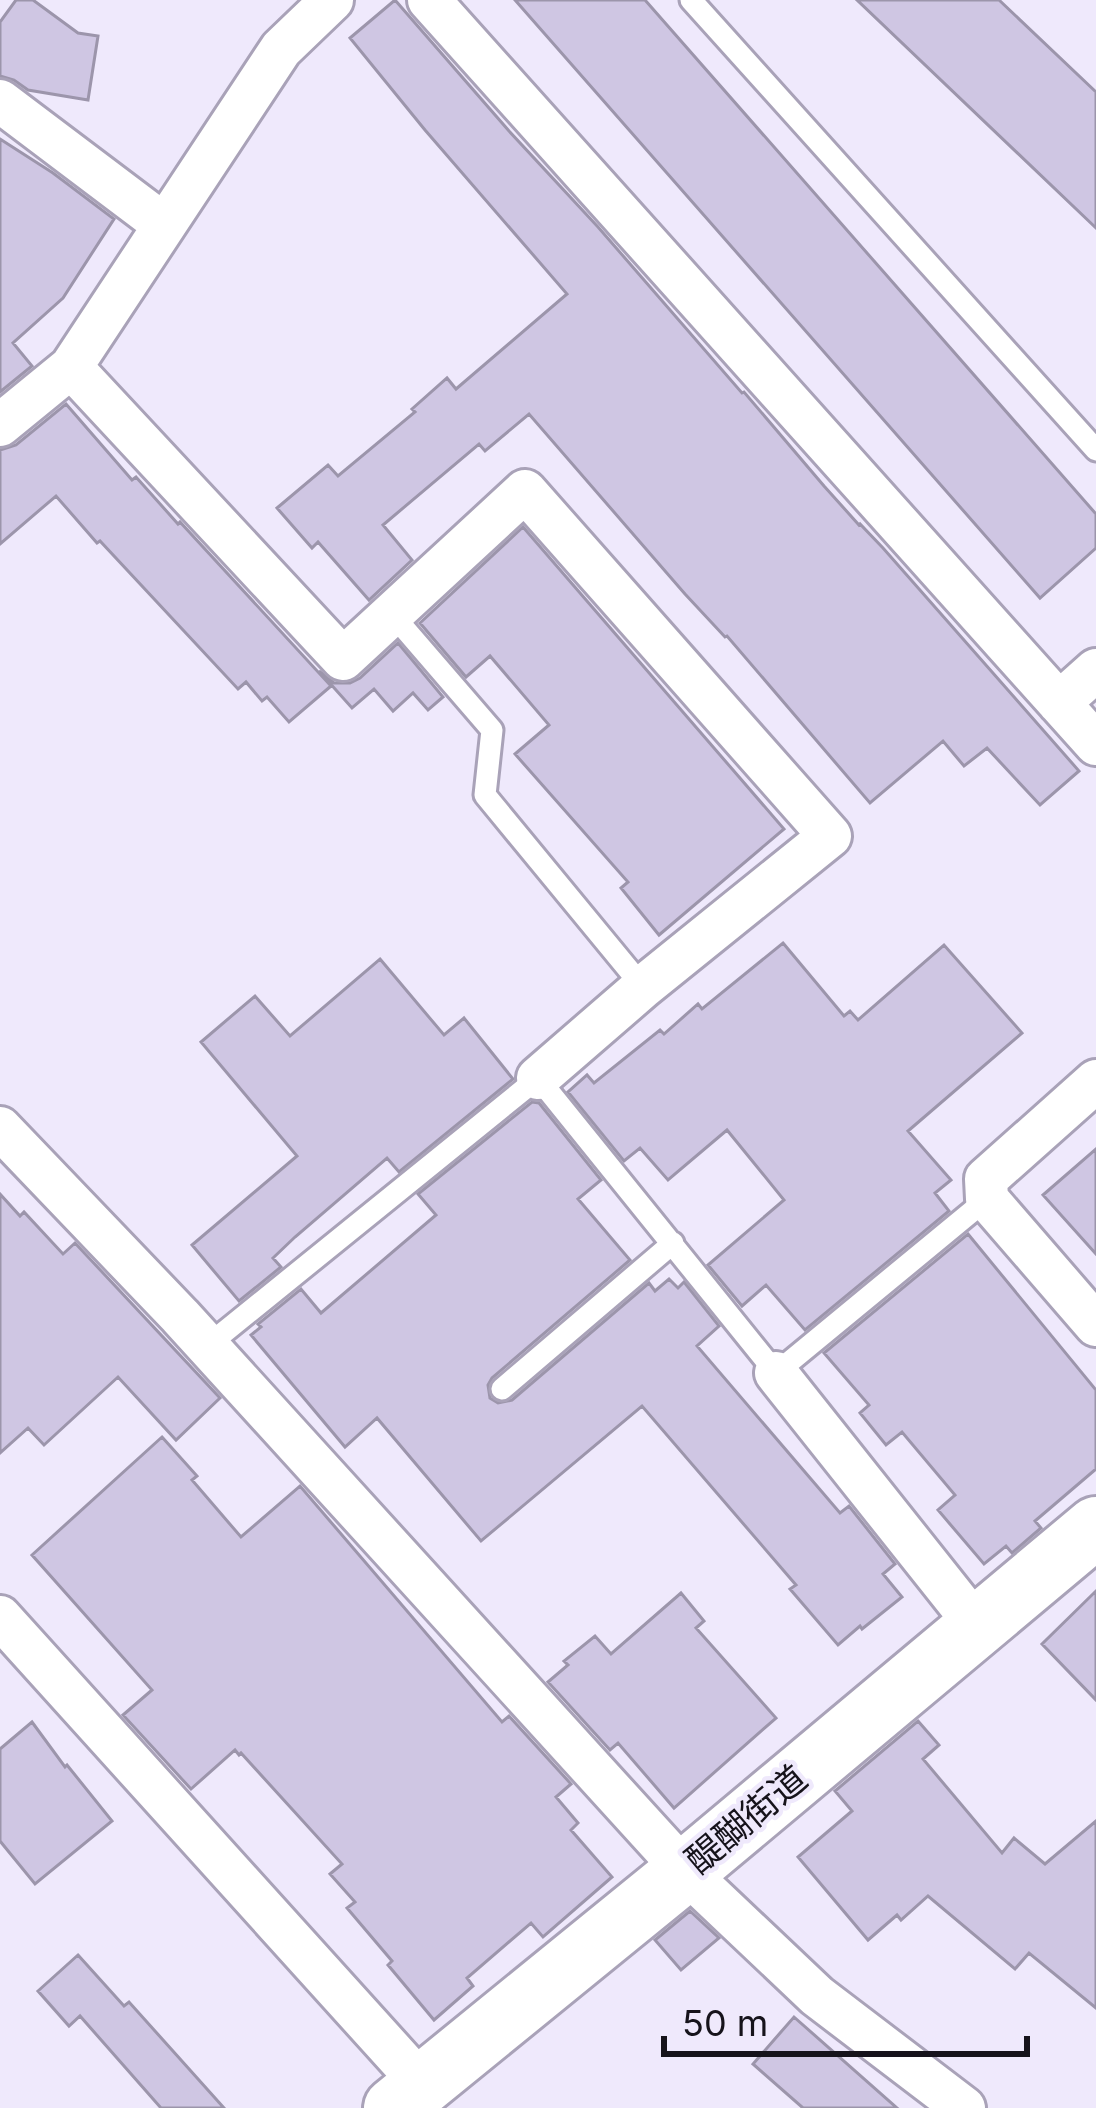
<svg xmlns="http://www.w3.org/2000/svg" width="1096" height="2108" viewBox="0 0 1096 2108" font-family="Inter,'Noto Sans JP',sans-serif">
  <style>
    .building { fill: #cfc6e3; stroke: #9c95ab; stroke-width: 3 }
    .lines { fill: none; stroke-linecap: round; stroke-linejoin: round }
    .lane-casing { stroke: #a9a2b8; stroke-width: 27 }
    .street-casing { stroke: #a9a2b8; stroke-width: 48 }
    .secondary-casing { stroke: #a9a2b8; stroke-width: 66 }
    .lane { stroke: #fff; stroke-width: 21 }
    .street { stroke: #fff; stroke-width: 42 }
    .secondary { stroke: #fff; stroke-width: 60 }
    .labels { text-anchor: middle; dominant-baseline: central; stroke-width: 9; stroke-linejoin: round; paint-order: stroke }
    .street-label { font-size: 36px; fill: #16131b; stroke: #efe9fc }
  </style>
  <rect width="100%" height="100%" fill="#efe9fc"/>
  <path class="building" d="M16 0H33L78 33 98 36 88 100 28 90 14 80 0 76V22Z
    M395 0 509 131 598 227 742 393 744 392 824 486 859 525 860 524 883 548 1079 771 1040 805 987 748 964 766 943 741 870 803 727 636 725 637 685 594 529 414 485 451 479 444 383 525 412 560 369 600 318 542 312 548 277 508 328 465 338 476 415 412 412 409 447 378 456 389 567 294 425 130 350 38Z
    M515 0H645L1096 514V548L1040 598Z
    M857 0H999L1096 92V228Z
    M0 139 53 173 114 219 63 298 13 343 32 366 0 392Z
    M66 404 132 480 136 477 178 524 180 522 331 686 289 722 267 697 262 701 246 682 238 689 100 541 97 543 56 496 0 544V450L16 445Z
    M523 527 784 829 659 935 621 888 628 882 515 754 549 725 490 656 466 677 420 623Z
    M398 643 443 697 428 710 413 693 393 711 374 689 352 708 319 671 334 683H350L360 678Z
    M783 943 844 1016 850 1011 858 1020 944 945 1022 1033 908 1131 951 1180 935 1193 949 1211 805 1330 766 1285 742 1306 708 1265 784 1200 727 1130 668 1180 640 1148 624 1161 568 1092 587 1075 594 1083 660 1030 664 1034 698 1004 702 1009Z
    M380 959 444 1035 464 1018 513 1079 399 1172 387 1158 295 1237 273 1258 281 1267 239 1301 192 1245 297 1156 201 1042 255 996 290 1036Z
    M532 1102 539 1103 601 1180 578 1199 630 1260 492 1378 488 1385 490 1398 498 1403 512 1400 649 1283 655 1291 669 1279 678 1288 684 1282 719 1326 697 1346 840 1513 849 1506 895 1564 883 1574 902 1597 862 1629 860 1626 838 1645 790 1589 796 1585 642 1406 481 1541 377 1418 345 1447 251 1335 261 1327 258 1324 301 1289 321 1313 436 1215 418 1194Z
    M1096 1149V1254L1043 1195Z
    M0 1194 20 1216 24 1212 63 1254 75 1243 220 1398 176 1440 118 1377 44 1445 28 1428 0 1453Z
    M968 1234 1096 1390V1469L1035 1521 1041 1528 1012 1553 1006 1546 984 1564 938 1510 955 1495 902 1432 886 1445 860 1413 869 1405 824 1353Z
    M162 1437 197 1476 192 1480 241 1537 300 1486 502 1722 509 1716 571 1784 556 1797 578 1823 571 1830 612 1877 543 1937 531 1923 467 1978 473 1986 434 2020 388 1965 392 1961 347 1908 355 1902 330 1874 342 1864 241 1753 239 1755 235 1750 191 1789 123 1715 152 1690 32 1555Z
    M1096 1591V1700L1042 1644Z
    M681 1593 704 1621 696 1628 776 1718 674 1808 618 1743 610 1750 548 1682 568 1665 564 1661 595 1636 611 1654Z
    M918 1721 939 1745 923 1759 1002 1853 1014 1838 1045 1864 1096 1821V2008L1029 1953 1015 1969 928 1896 901 1920 897 1915 868 1940 798 1857 852 1811 835 1791Z
    M32 1722 65 1767 67 1765 112 1821 35 1884 0 1841V1749Z
    M690 1911 719 1938 681 1970 655 1940Z
    M78 1955 124 2006 129 2002 224 2108H161L80 2016 69 2026 38 1991Z
    M794 2017 897 2108H803L753 2064Z"/>
  <g class="lines">
    <defs>
      <path id="lane" d="M691 0 1096 450
        M392 614 492 730 485 795 643 987
        M207 1346 538 1078 776 1373 987 1199
        M502 1389 673 1243"/>
      <path id="street" d="M429 0 1096 744
        M0 101 163 224
        M71 367 343 659 525 491 830 836 643 987 538 1078
        M0 425 71 367 281 49 332 0
        M1059 703 1096 670
        M1096 1081 986 1179 987 1199 1096 1325
        M0 1128 180 1316 685 1871 817 1996 964 2108
        M776 1373 977 1626
        M0 1617 422 2084"/>
      <path id="secondary" d="M394 2108 685 1871 1096 1527"/>
    </defs>
    <use href="#lane" class="lane-casing"/>
    <use href="#street" class="street-casing"/>
    <use href="#secondary" class="secondary-casing"/>
    <use href="#lane" class="lane"/>
    <use href="#street" class="street"/>
    <use href="#secondary" class="secondary"/>
  </g>
  <g class="labels">
    <g class="street-label">
      <text transform="translate(746 1819) rotate(-40)">醍醐街道</text>
    </g>
  </g>
  <path d="M664 2036v18h363v-18" fill="none" stroke="#16131b" stroke-width="6"/>
  <text x="682" y="2036" font-size="36" fill="#16131b" stroke="#efe9fc" stroke-width="9" paint-order="stroke">50 m</text>
</svg>
